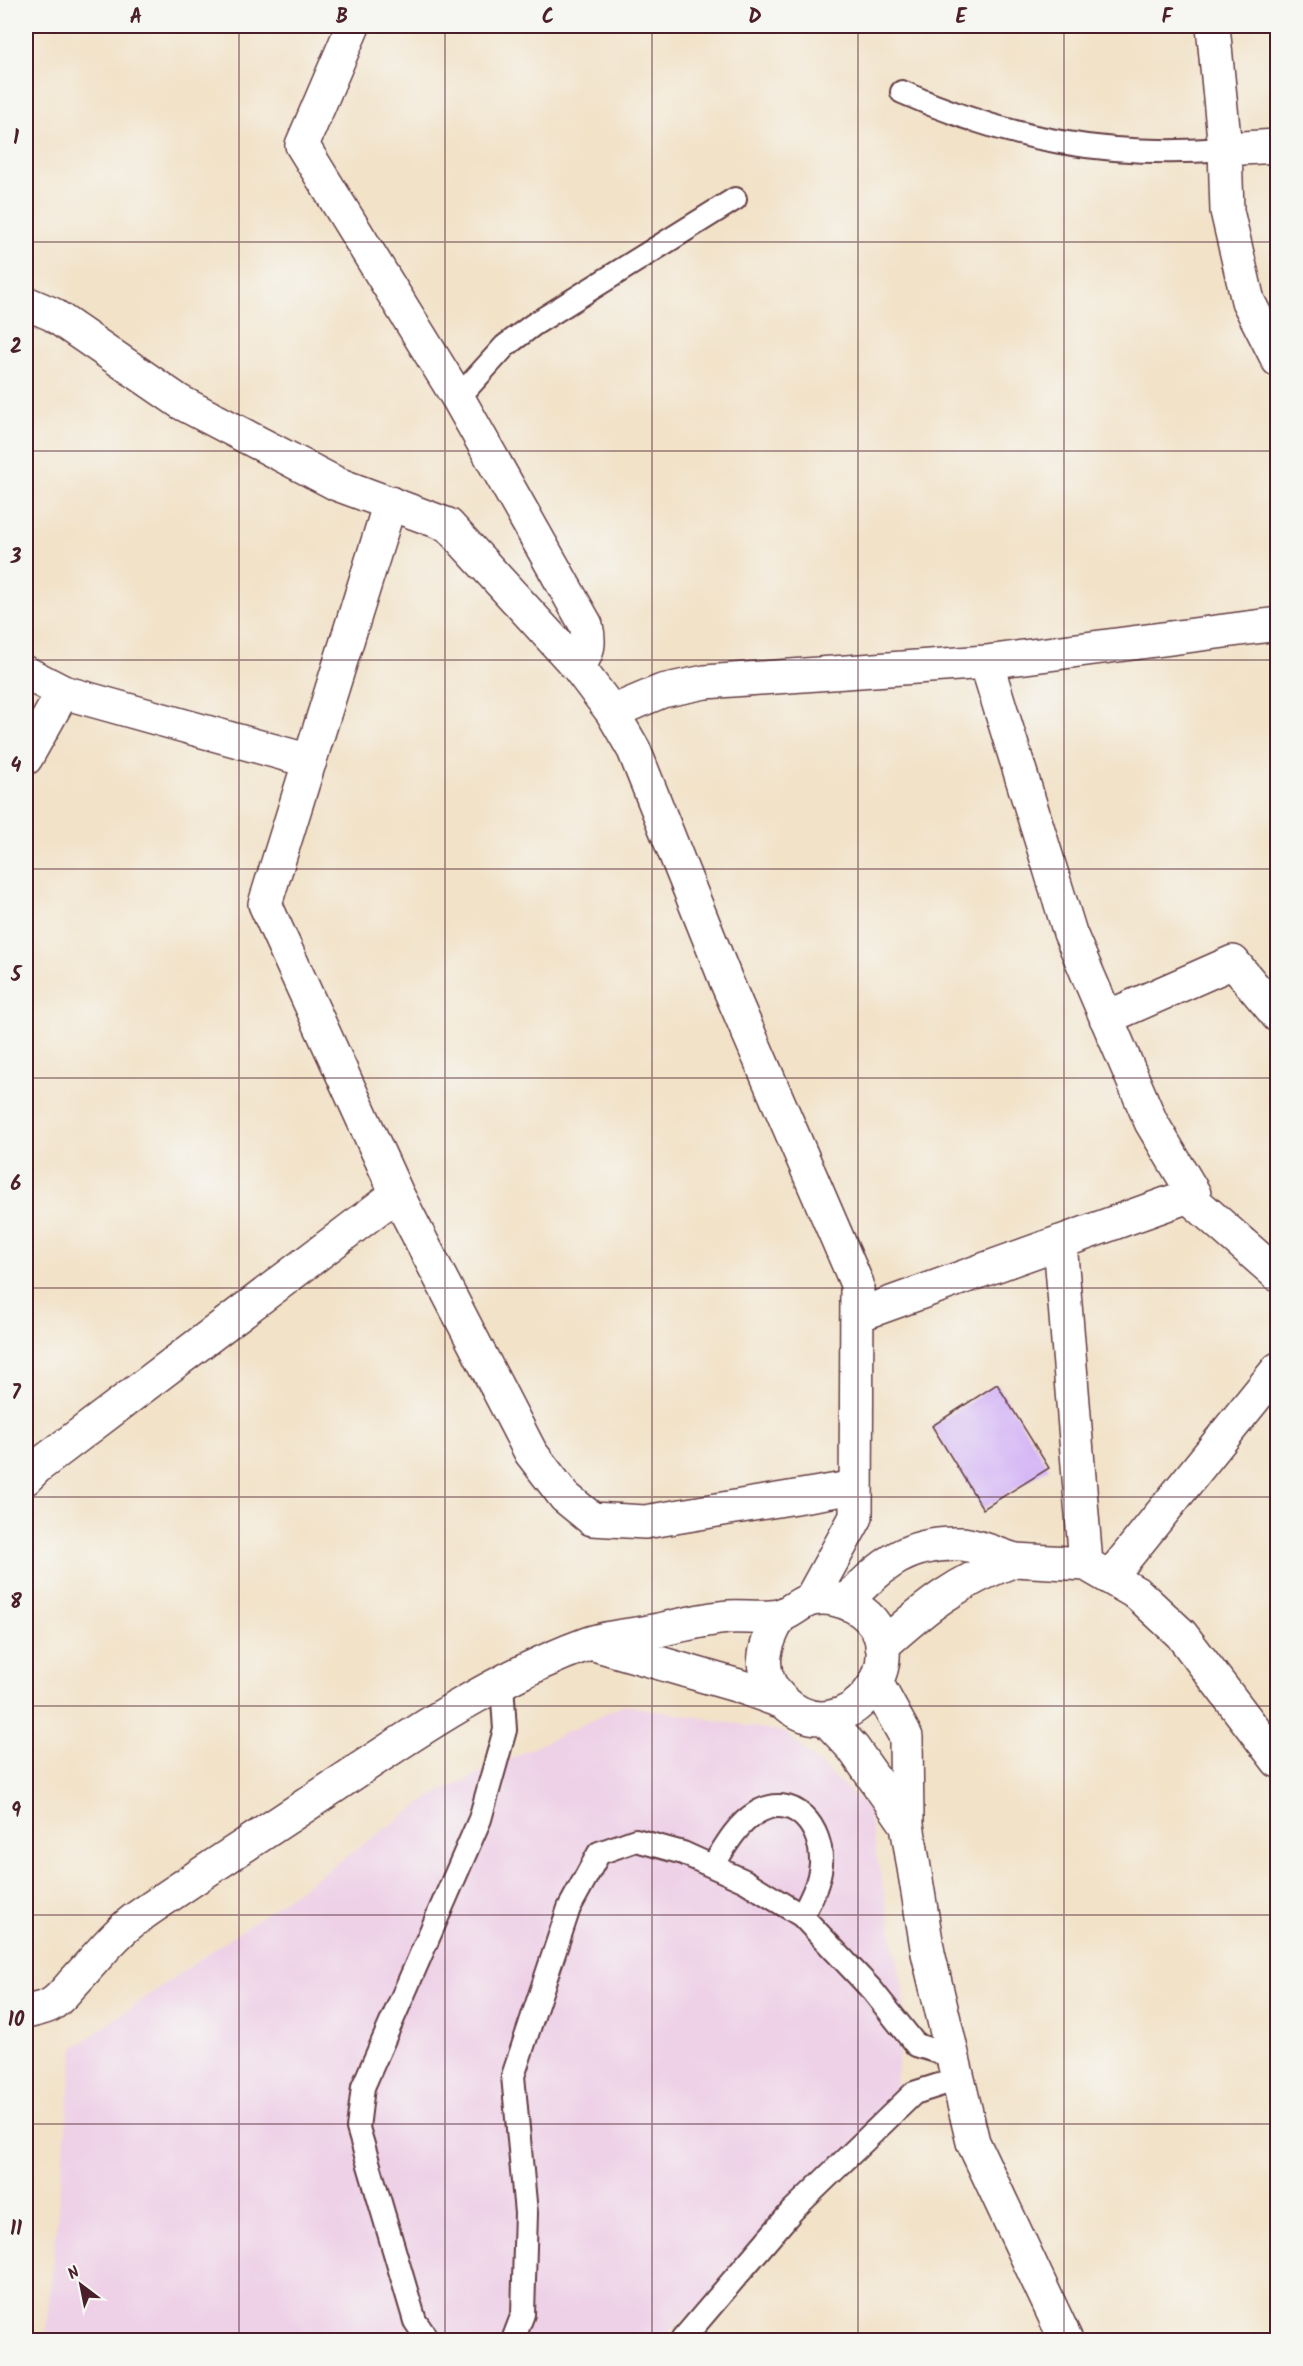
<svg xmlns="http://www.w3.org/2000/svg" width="1303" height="2366" viewBox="0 0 1303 2366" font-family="Kalam,sans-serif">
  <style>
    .built { fill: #eed0e7 }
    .building { fill: #d0adf6 }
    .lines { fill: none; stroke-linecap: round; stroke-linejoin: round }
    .service-casing { stroke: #633c43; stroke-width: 26 }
    .minor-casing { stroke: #633c43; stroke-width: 36 }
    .tertiary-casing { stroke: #633c43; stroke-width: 36 }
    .service { stroke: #fff; stroke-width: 22 }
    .minor { stroke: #fff; stroke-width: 33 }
    .tertiary { stroke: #fff; stroke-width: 33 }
    .grid { fill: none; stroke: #4a1f2b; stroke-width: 1.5; stroke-opacity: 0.55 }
    .neatline { fill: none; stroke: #4a1f2b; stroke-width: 2 }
    .grid-label { font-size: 20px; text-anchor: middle; font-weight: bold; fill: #4a1f2b }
  </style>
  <rect width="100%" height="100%" fill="#f6f6f2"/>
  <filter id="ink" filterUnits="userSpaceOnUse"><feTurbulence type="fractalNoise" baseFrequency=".0167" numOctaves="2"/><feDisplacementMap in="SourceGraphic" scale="12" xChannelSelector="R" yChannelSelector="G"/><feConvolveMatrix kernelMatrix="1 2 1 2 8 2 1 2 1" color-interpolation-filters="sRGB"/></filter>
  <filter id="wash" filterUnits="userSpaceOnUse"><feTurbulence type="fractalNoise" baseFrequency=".008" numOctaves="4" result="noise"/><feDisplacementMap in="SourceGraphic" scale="24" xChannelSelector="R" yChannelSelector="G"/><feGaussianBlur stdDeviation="1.35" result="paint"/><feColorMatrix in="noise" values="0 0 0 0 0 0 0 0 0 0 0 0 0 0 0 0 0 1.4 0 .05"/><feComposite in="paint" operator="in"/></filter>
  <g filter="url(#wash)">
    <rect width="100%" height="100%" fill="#f2e2c8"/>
    <path class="built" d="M624 1705 784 1732 867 1807 905 2000 891 2127 768 2248 659 2340H45L74 2048 432 1796Z"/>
    <g id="blocks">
      <path class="building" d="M997 1384 1049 1468 983 1509 932 1426Z"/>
    </g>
  </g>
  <g filter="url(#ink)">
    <use href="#blocks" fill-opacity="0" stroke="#633c43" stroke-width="1.5"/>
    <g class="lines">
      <defs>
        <path id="service" d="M902 92C1009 140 1108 158 1225 149
          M458 398 505 346 533 325 735 199
          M713 1866C724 1848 737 1824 756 1813 794 1790 823 1828 821 1864 819 1884 811 1899 802 1916
          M428 2340 415 2321 358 2128 363 2087 480 1819 505 1730 502 1683
          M513 2340 523 2314 526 2213 513 2076 569 1908 599 1853 636 1840 683 1853 745 1881 802 1916 872 1990 916 2045 952 2056
          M682 2340 792 2211 914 2093 958 2079"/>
        <path id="minor" d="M353 26 302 145 458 398 586 625C590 642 589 652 578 667
          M1213 26 1225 149 1227 211 1248 301 1278 360
          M1225 149 1278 146
          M26 303 52 314 180 402 337 484 448 525 578 667 612 712 634 750 727 983 857 1284 856 1517 811 1599
          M390 503 265 904 397 1194 531 1453 565 1497 592 1519 645 1522 856 1487
          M26 673 63 692 310 761
          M612 712 662 691 705 682 986 662 1278 624
          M26 758 63 692
          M1106 1018 1233 962 1278 1016
          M1188 1196 1278 1275
          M1060 1242 1086 1564
          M858 1315 1194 1194 1151 1122 1070 933 986 662
          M26 1478 37 1467 397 1194
          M1015 1560 1086 1564 1138 1594 1181 1634 1278 1761
          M1111 1576 1278 1369"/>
        <path id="tertiary" d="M845 1602C883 1565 905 1542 961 1544 978 1545 998 1555 1015 1560
          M597 1645 739 1686 783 1702
          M882 1646C928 1605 956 1582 1015 1560
          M877 1684 906 1737 907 1825 928 1953 973 2142 1066 2340
          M825 1718 853 1748 907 1825
          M26 2012C33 2010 42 2009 50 2005 58 2001 66 1991 72 1984 93 1962 114 1934 138 1917 198 1875 260 1836 321 1795 405 1739 491 1679 587 1644 606 1637 629 1636 649 1632 675 1627 702 1619 729 1617 745 1616 763 1619 779 1616 791 1613 801 1601 813 1599 826 1596 843 1600 855 1607 928 1651 843 1761 782 1700 754 1673 764 1644 781 1615"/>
      </defs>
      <use href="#service" class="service-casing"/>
      <use href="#minor" class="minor-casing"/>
      <use href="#tertiary" class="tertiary-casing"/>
      <use href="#service" class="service"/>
      <use href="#minor" class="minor"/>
      <use href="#tertiary" class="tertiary"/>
    </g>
  </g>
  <path class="grid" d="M239 26V2340M445 26V2340M652 26V2340M858 26V2340M1064 26V2340M26 242H1278M26 451H1278M26 660H1278M26 869H1278M26 1078H1278M26 1288H1278M26 1497H1278M26 1706H1278M26 1915H1278M26 2124H1278"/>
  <rect width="1303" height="2366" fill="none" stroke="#f6f6f2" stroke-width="66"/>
  <g transform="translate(81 2285) rotate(328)" stroke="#f6f6f2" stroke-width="4.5" paint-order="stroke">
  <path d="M0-4.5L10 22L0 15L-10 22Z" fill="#4a1f2b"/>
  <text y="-9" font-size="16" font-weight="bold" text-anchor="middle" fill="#4a1f2b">N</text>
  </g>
  <rect x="33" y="33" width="1237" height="2300" class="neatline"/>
  <g class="grid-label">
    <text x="136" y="23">A</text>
    <text x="342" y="23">B</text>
    <text x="548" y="23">C</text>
    <text x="755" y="23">D</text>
    <text x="961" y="23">E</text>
    <text x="1167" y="23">F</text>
    <text x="16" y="144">1</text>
    <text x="16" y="353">2</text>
    <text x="16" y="563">3</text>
    <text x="16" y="772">4</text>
    <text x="16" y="981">5</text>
    <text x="16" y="1190">6</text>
    <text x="16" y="1399">7</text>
    <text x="16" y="1608">8</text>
    <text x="16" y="1817">9</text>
    <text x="16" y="2026">10</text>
    <text x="16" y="2235">11</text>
  </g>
</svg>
